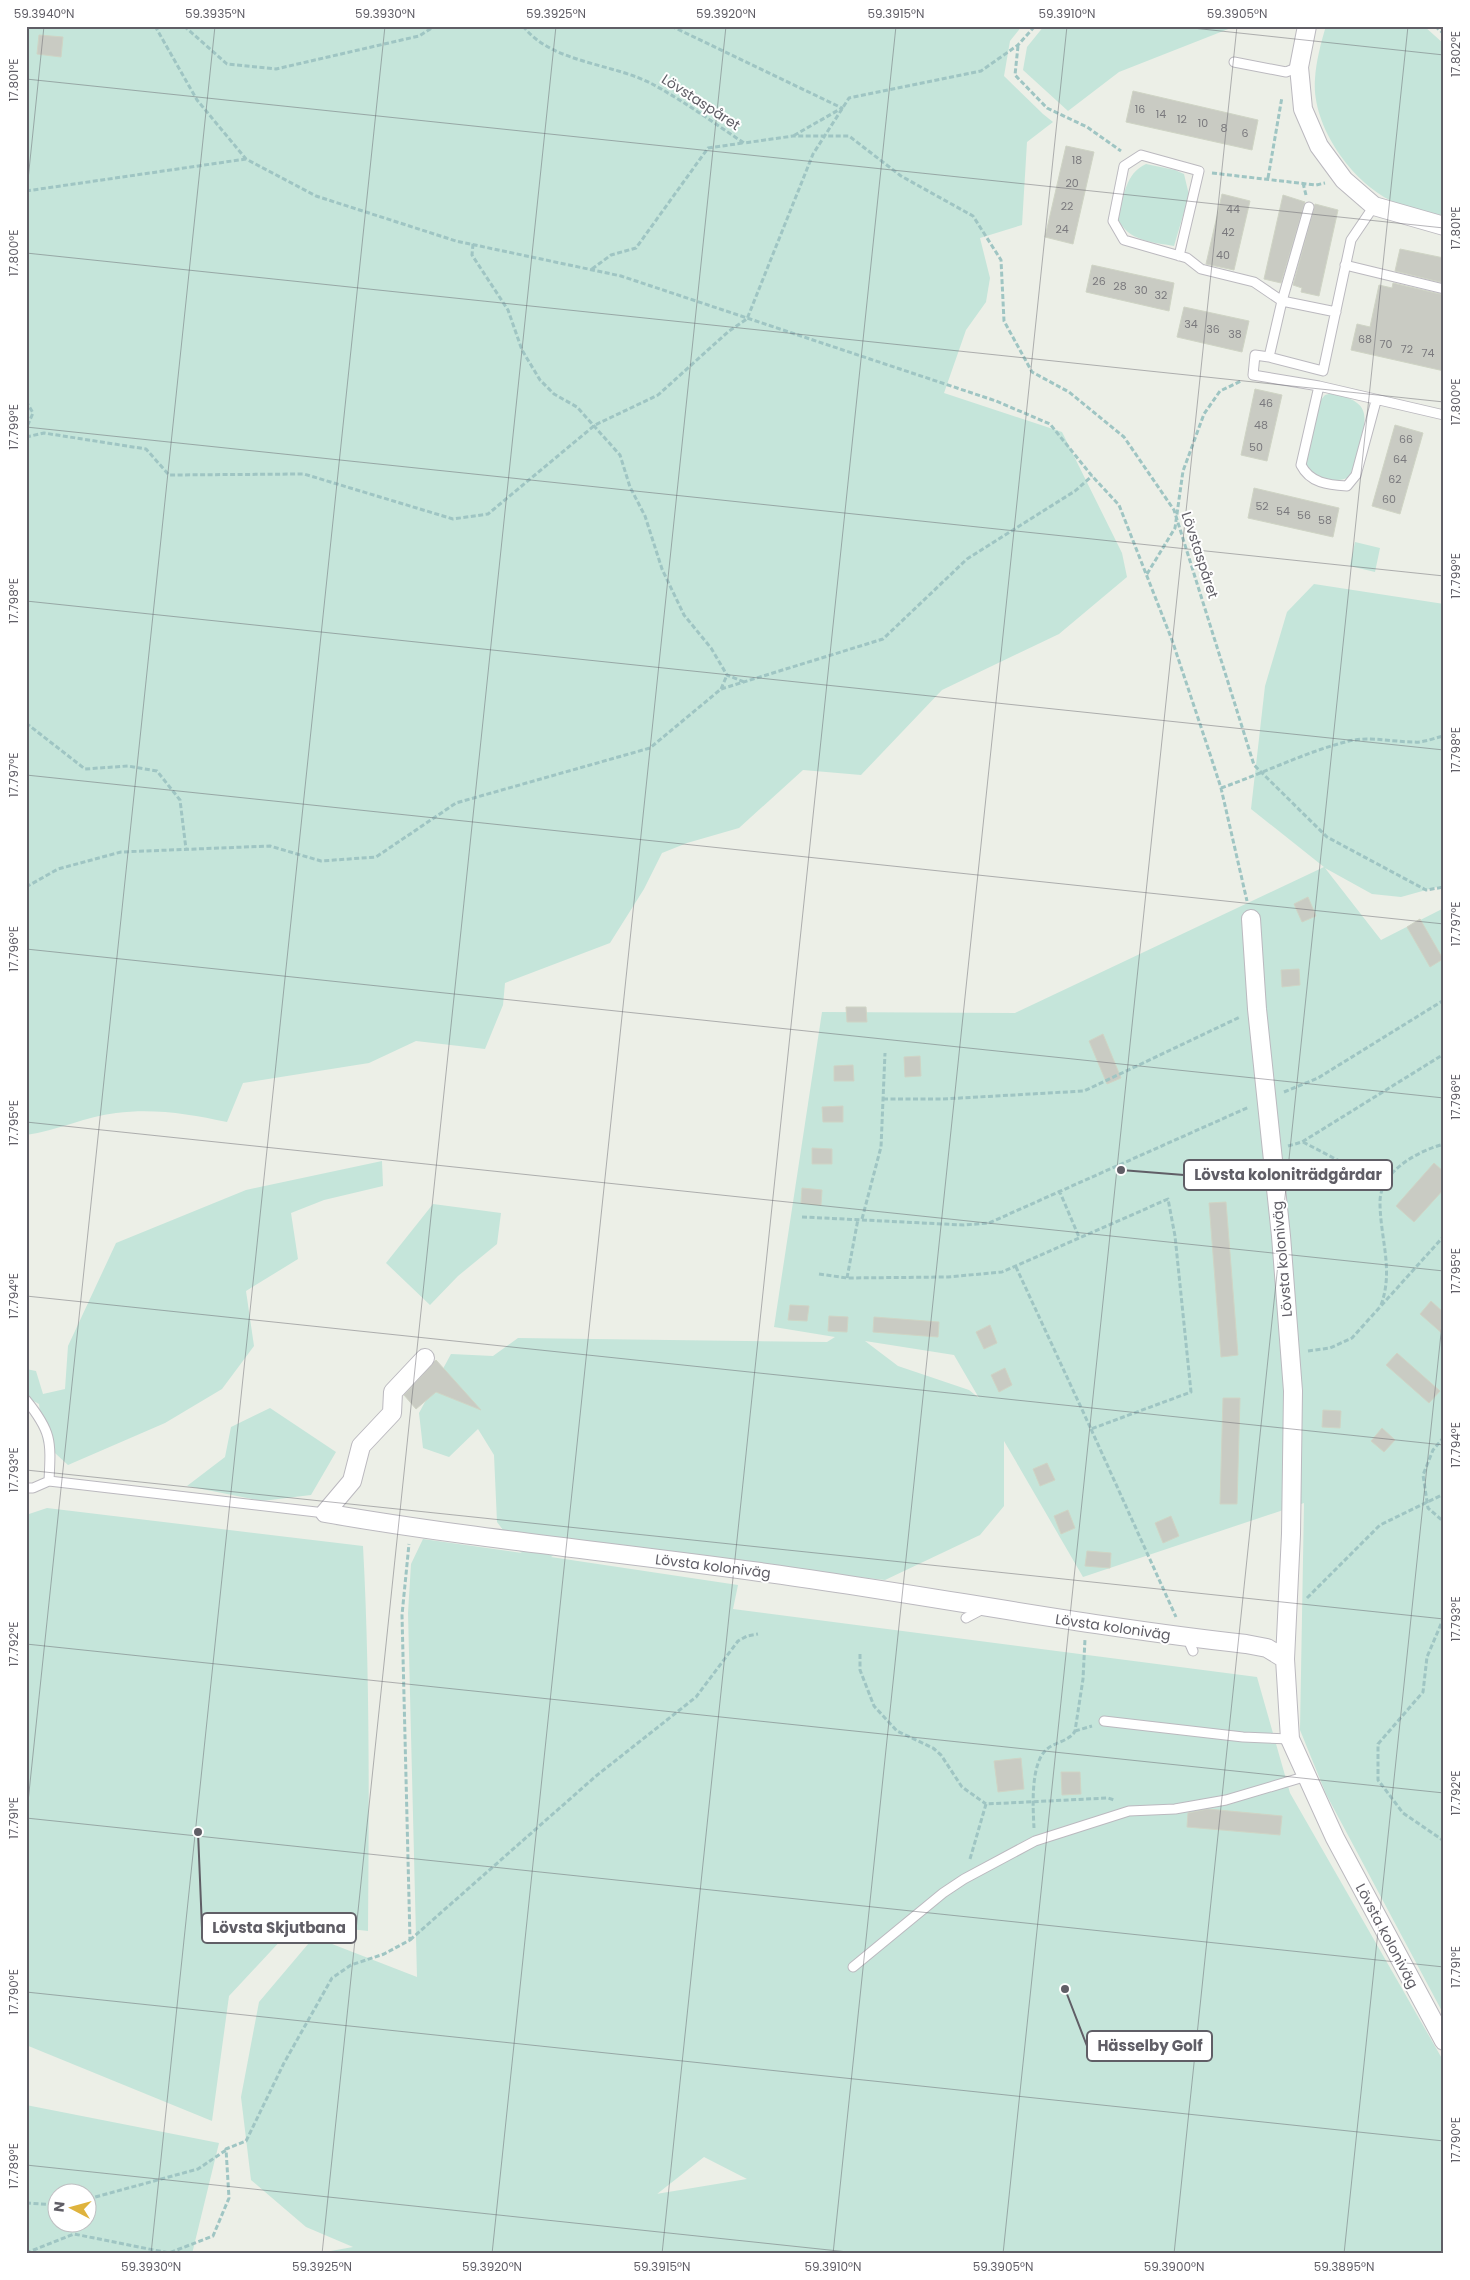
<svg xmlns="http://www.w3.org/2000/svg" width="1470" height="2280" viewBox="0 0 1470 2280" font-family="Poppins,sans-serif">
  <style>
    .green { fill: #c5e5da; fill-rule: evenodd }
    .building { fill: #c9cbc3; stroke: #cfd4c5 }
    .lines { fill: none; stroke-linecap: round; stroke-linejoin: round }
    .service-casing { stroke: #bbb9bf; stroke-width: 11 }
    .minor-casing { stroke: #bbb9bf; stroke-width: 20 }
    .path { stroke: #9fc5c3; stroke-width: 3; stroke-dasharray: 5 2.5; stroke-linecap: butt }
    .service { stroke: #fff; stroke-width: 9 }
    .minor { stroke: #fff; stroke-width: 18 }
    .ticks { fill: none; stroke: #605e66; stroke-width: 1; stroke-opacity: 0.45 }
    .labels { text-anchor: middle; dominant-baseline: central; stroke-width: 4; stroke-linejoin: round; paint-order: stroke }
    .number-label { font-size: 11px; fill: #7a797d }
    .street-label { font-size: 14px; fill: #605e66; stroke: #fff }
    .leader { fill: none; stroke: #605e66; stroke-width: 2 }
    .callout-dot { fill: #605e66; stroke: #fff; stroke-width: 2 }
    .callout { fill: #fff; stroke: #605e66; stroke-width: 2 }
    .callout-label { font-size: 15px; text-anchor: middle; font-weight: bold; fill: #605e66 }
    .neatline { fill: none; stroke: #605e66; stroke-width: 2 }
    .ticks-label { font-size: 12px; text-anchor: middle; fill: #605e66 }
  </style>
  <rect width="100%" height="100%" fill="#ecefe7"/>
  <path class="green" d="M26 26H1022L1010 41 1004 76 1043 114 1053 122 1027 142 1022 225 980 238 990 278 986 302 966 330 944 393 1062 432 1122 553 1127 577 1059 634 942 690 861 775 803 770 739 828 687 843 662 853 644 889 610 943 505 983 503 1005 485 1049 416 1041 369 1063 243 1083 227 1122C190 1114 154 1108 116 1113 86 1116 57 1131 26 1135Z
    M1044 26H1236L1119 72 1068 111 1023 70 1027 47Z
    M1326 26H1424L1444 44V216C1428 212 1410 210 1396 203 1353 185 1311 126 1315 79 1316 62 1321 42 1326 26Z
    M1146 164 1175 170 1184 174 1189 195 1174 246C1152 242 1128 241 1118 219 1123 199 1125 173 1146 164Z
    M1333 393C1365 402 1369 409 1361 440 1358 453 1355 465 1349 477 1333 485 1315 477 1304 464L1319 402 1325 395Z
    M1355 542 1380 548 1375 572 1350 566Z
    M1314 584 1444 604V885L1401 897 1372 894 1325 868 1381 940 1444 908V2015L1326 1794 1300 1730 1304 1503 1083 1577 1004 1441V1506L980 1535 885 1580 667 1556 570 1543 551 1557 738 1585 733 1609 1257 1677 1290 1793 1444 2062V2254H314L353 2247 306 2227 251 2180 241 2097 259 2002 314 1937 417 1977 408 1613 411 1564 423 1539 522 1553 519 1551 497 1522 494 1455 478 1429 449 1457 423 1448 419 1413 451 1354 493 1356 518 1338 827 1342 835 1337 774 1327 822 1012 1015 1013 1324 867 1251 809 1265 686 1287 612ZM865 1341 954 1355 979 1398 969 1390 898 1366ZM704 2157 747 2179 656 2194H657Z
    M382 1161 383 1186 324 1200 291 1213 298 1259 246 1291 254 1346 222 1389 165 1423 68 1465 43 1442 39 1404 26 1397V1369L36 1371 43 1394 65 1389 68 1346 116 1243 246 1190Z
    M433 1204 501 1213 497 1244 458 1276 430 1305 386 1263Z
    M270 1408 336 1452 311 1495 262 1501 187 1486 225 1457 231 1427Z
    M47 1508 363 1546C370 1675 369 1803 368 1931L297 1923 229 1996 212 2121 26 2045V1515Z
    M26 2105 219 2143 192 2254H26ZM58 2192H88V2222H58Z"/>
  <path class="building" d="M39 35 63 37 61 57 37 54Z
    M1133 91 1258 120 1252 150 1126 122Z
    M1066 146 1094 152 1073 244 1045 237Z
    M1222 194 1250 201 1234 270 1206 264Z
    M1283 195 1305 202 1281 283 1264 279Z
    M1315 204 1338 210 1319 296 1301 292 1302 288 1293 285Z
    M1400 249 1444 258V283L1395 271Z
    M1092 265 1174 283 1169 311 1086 292Z
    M1393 283 1444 295V371L1351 350 1357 324 1370 327 1379 285 1392 288Z
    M1184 307 1249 321 1242 352 1177 337Z
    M1255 389 1282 395 1267 461 1241 455Z
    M1395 425 1423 433 1400 514 1372 506Z
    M1254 488 1339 508 1333 537 1248 518Z
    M1308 897 1316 916 1302 922 1294 904Z
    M1420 919 1443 959 1430 967 1407 927Z
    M1299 969 1300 985 1282 987 1281 970Z
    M846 1007H866L867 1022H847Z
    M1103 1034 1121 1078 1107 1084 1089 1041Z
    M920 1056 921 1076 905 1077 904 1057Z
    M853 1065 854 1081H834V1066Z
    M843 1106V1122H823L822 1107Z
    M812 1148 832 1149V1164H812Z
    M1434 1163 1444 1172V1189L1414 1222 1396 1206Z
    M802 1188 822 1190 821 1205 801 1203Z
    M1226 1202 1238 1355 1221 1357 1209 1203Z
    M1431 1301 1444 1313V1335L1420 1314Z
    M790 1305 809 1306 807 1321 788 1320Z
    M829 1316 848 1317 847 1332 828 1331Z
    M874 1317 939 1322 938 1337 873 1332Z
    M990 1325 997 1343 984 1349 976 1332Z
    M1397 1353 1440 1391 1429 1403 1386 1365Z
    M436 1360 481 1410 436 1392 416 1409 404 1395Z
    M1005 1368 1012 1385 999 1392 991 1375Z
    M1223 1398H1240L1237 1504H1220Z
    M1323 1410 1341 1411 1340 1428 1322 1427Z
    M1382 1428 1395 1440 1384 1452 1371 1441Z
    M1047 1463 1055 1480 1040 1486 1033 1469Z
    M1068 1510 1075 1528 1061 1534 1054 1516Z
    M1171 1516 1179 1536 1163 1543 1155 1523Z
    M1087 1551 1111 1553 1110 1568 1085 1566Z
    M1021 1758 1024 1789 998 1792 994 1761Z
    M1061 1772H1080L1081 1794 1062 1795Z
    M1208 1809 1282 1816 1280 1835 1187 1827 1188 1813Z"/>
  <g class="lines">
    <defs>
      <path id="service" d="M1234 62 1286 72 1299 67
        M1179 256 1199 171 1141 155 1124 166 1113 221 1124 240 1187 258 1201 269 1254 282 1282 301 1309 207
        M1345 265 1444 289
        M1336 312 1282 301 1269 357 1323 371 1351 240 1374 206
        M1269 357 1255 355 1253 375 1319 386 1444 415
        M1319 386 1301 465C1310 483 1328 485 1347 486L1356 475 1376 401
        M26 1400C52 1432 51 1441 49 1481
        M26 1488H33L49 1481 325 1513
        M966 1618 983 1609
        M1187 1637 1193 1651
        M1104 1721 1243 1737 1290 1739
        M853 1967 943 1893 964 1879 1035 1841 1129 1811 1175 1809 1226 1800 1307 1776"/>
      <path id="minor" d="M1307 26 1299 67 1303 109 1319 146 1344 180 1374 206 1444 226
        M1251 919 1257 1009 1281 1236 1293 1391 1291 1534 1285 1659 1290 1739 1335 1838 1444 2041
        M425 1358 393 1392 392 1413 361 1446 352 1481 325 1513C469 1538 615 1552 760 1572 923 1594 1083 1626 1246 1644L1267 1648 1285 1659"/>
    </defs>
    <use href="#service" class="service-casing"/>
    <use href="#minor" class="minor-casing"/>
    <path class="path" d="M155 26 197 100 246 159 316 196 456 241 621 276 996 401 1050 424 1092 476 1119 505 1172 640 1210 754 1221 788 1247 901
      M184 26 227 64 276 69 419 36 435 26
      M523 26C552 64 615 63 654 85 685 102 714 123 744 143L793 136H849L901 176 973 216 1001 260 1004 321 1032 372 1069 392 1124 437 1174 510 1254 765 1327 837 1426 890 1444 887
      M671 26 842 108 793 136
      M1435 26 1444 34
      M1018 46 1015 75 1047 108 1087 127 1121 151
      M1212 173 1316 185 1325 183
      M1268 178 1282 97
      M1303 183 1306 195
      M26 191 246 159
      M473 244 472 255 508 310 522 350 540 380 554 394 577 407 620 455 630 487 645 516 662 569 684 615 711 648 727 675 744 682
      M592 269 611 255 636 248 708 148 743 143
      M26 401 33 413 26 429
      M26 437 44 433 146 449 169 475 304 474 453 519 488 514 595 425 658 395 729 331 747 319 813 154 849 98 981 71 1018 45 1035 26
      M1147 574 1175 528 1183 471 1204 414 1220 391 1241 381
      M721 689 727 675
      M26 723 85 769 128 766 157 771 180 800 186 849
      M1221 788C1264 773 1305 752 1349 741 1371 736 1392 742 1414 742 1423 743 1434 738 1444 736
      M26 887 58 869 121 852 270 846 321 861 376 857 456 803 650 748 721 689 883 639 967 559 1075 491 1092 476
      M1284 1092 1318 1078 1444 1000
      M883 1099H943L1084 1091 1240 1017
      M1303 1142 1368 1176 1384 1187
      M1288 1146 1302 1142 1444 1054
      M1059 1190 1079 1237
      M802 1217 964 1225 989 1223 1249 1107
      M862 1219 881 1147 885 1053
      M819 1274 847 1278 948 1277 1002 1272 1168 1199 1175 1236 1191 1392 1091 1429 1016 1267
      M847 1278 858 1219
      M1381 1305C1394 1270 1380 1238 1380 1202 1380 1171 1418 1151 1444 1144
      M1308 1351 1330 1348 1352 1338 1444 1236
      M1091 1429 1176 1617
      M1444 1437 1433 1450 1423 1475 1428 1508 1444 1522
      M1307 1598 1380 1525 1444 1494
      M1444 1617 1427 1657 1423 1692 1378 1744V1780L1403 1813 1444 1841
      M860 1654V1670L874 1706 897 1731 933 1748 941 1755 962 1787 986 1804
      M1075 1731 1092 1726
      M1034 1828C1033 1808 1030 1763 1047 1749 1055 1742 1070 1741 1075 1731L1083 1679 1085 1639
      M970 1859 986 1804 1108 1798 1114 1800
      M410 1940 596 1776 696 1697 738 1641 747 1636 758 1634
      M88 2199 198 2169 226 2150
      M26 2203 58 2205
      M26 2253 74 2234 169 2253 213 2236 229 2198 226 2149 246 2141 284 2063 332 1978 351 1965 384 1954 410 1940 402 1615 409 1544"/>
    <use href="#service" class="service"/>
    <use href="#minor" class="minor"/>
  </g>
  <path class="ticks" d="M1174 26 1444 55M26 79 1444 228M26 199 44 26M26 253 1444 402M26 427 1444 576M26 601 1444 750M26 775 1444 924M26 949 1444 1098M26 1122 1444 1271M26 1296 1444 1445M26 1470 1444 1619M26 1644 1444 1793M26 1818 1444 1967M26 1821 215 26M26 1992 1444 2141M26 2165 867 2254M151 2254 385 26M322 2254 556 26M492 2254 726 26M662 2254 896 26M833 2254 1067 26M1003 2254 1237 26M1174 2254 1408 26M1344 2254 1444 1305"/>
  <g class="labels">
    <g class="number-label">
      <text x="1140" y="109">16</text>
      <text x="1161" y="114">14</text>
      <text x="1182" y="119">12</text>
      <text x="1203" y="123">10</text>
      <text x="1224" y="128">8</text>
      <text x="1245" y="133">6</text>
      <text x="1077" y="160">18</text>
      <text x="1072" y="183">20</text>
      <text x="1067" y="206">22</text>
      <text x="1233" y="209">44</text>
      <text x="1062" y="229">24</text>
      <text x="1228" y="232">42</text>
      <text x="1223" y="255">40</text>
      <text x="1099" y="281">26</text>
      <text x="1120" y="286">28</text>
      <text x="1141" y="290">30</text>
      <text x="1161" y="295">32</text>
      <text x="1191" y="324">34</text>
      <text x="1213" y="329">36</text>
      <text x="1235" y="334">38</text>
      <text x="1365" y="339">68</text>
      <text x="1386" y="344">70</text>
      <text x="1407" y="349">72</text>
      <text x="1428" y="353">74</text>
      <text x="1266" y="403">46</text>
      <text x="1261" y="425">48</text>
      <text x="1406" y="439">66</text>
      <text x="1256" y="447">50</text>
      <text x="1400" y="459">64</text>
      <text x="1395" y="479">62</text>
      <text x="1389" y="499">60</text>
      <text x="1262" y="506">52</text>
      <text x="1283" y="511">54</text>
      <text x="1304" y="515">56</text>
      <text x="1325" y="520">58</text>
    </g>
    <g class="street-label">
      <text transform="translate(701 102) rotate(33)">Lövstaspåret</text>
      <text transform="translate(1200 555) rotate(72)">Lövstaspåret</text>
      <text transform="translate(1282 1259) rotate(-95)">Lövsta koloniväg</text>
      <text transform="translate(713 1566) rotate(7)">Lövsta koloniväg</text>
      <text transform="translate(1113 1627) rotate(8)">Lövsta koloniväg</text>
      <text transform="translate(1387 1936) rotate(62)">Lövsta koloniväg</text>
    </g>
  </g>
  <path class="leader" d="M1121 1170L1184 1175M198 1832L202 1928M1065 1989L1087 2046"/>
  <g class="callout-dot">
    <circle cx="1121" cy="1170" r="5"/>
    <circle cx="198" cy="1832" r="5"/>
    <circle cx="1065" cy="1989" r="5"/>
  </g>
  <g class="callout">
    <rect x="1184" y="1160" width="208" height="30" rx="5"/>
    <rect x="202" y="1913" width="154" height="30" rx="5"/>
    <rect x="1087" y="2031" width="125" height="30" rx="5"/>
  </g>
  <g class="callout-label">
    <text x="1288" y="1180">Lövsta koloniträdgårdar</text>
    <text x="279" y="1933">Lövsta Skjutbana</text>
    <text x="1150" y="2051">Hässelby Golf</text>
  </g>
  <rect width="1470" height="2280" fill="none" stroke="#ffffff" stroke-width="55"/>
  <g transform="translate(72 2208) rotate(276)"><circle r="24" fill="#ffffff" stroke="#bfbfc2"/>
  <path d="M0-4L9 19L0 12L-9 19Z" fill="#dfb33d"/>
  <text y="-8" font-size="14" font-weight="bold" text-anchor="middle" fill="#605e66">N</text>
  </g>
  <rect x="28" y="28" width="1414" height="2224" class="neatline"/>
  <g class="ticks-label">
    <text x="44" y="18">59.3940°N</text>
    <text x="215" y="18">59.3935°N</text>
    <text x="385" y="18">59.3930°N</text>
    <text x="556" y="18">59.3925°N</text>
    <text x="726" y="18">59.3920°N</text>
    <text x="896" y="18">59.3915°N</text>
    <text x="1067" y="18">59.3910°N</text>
    <text x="1237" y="18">59.3905°N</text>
    <text transform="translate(1456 54) rotate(-90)" y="4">17.802°E</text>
    <text transform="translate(14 80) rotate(-90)" y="4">17.801°E</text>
    <text transform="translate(1456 228) rotate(-90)" y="4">17.801°E</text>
    <text transform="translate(14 253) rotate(-90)" y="4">17.800°E</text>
    <text transform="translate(1456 402) rotate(-90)" y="4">17.800°E</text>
    <text transform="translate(14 427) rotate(-90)" y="4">17.799°E</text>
    <text transform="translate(1456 576) rotate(-90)" y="4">17.799°E</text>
    <text transform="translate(14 601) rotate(-90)" y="4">17.798°E</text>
    <text transform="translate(1456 750) rotate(-90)" y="4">17.798°E</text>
    <text transform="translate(14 775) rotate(-90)" y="4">17.797°E</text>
    <text transform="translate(1456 924) rotate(-90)" y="4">17.797°E</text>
    <text transform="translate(14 949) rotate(-90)" y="4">17.796°E</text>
    <text transform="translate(1456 1097) rotate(-90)" y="4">17.796°E</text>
    <text transform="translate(14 1123) rotate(-90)" y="4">17.795°E</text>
    <text transform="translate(1456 1271) rotate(-90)" y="4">17.795°E</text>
    <text transform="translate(14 1296) rotate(-90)" y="4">17.794°E</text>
    <text transform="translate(1456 1445) rotate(-90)" y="4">17.794°E</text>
    <text transform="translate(14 1470) rotate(-90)" y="4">17.793°E</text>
    <text transform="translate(1456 1619) rotate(-90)" y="4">17.793°E</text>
    <text transform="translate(14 1644) rotate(-90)" y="4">17.792°E</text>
    <text transform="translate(1456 1793) rotate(-90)" y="4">17.792°E</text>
    <text transform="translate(14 1818) rotate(-90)" y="4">17.791°E</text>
    <text transform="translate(1456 1967) rotate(-90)" y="4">17.791°E</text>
    <text transform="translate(14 1992) rotate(-90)" y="4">17.790°E</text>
    <text transform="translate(1456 2140) rotate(-90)" y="4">17.790°E</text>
    <text transform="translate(14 2166) rotate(-90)" y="4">17.789°E</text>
    <text x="151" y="2271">59.3930°N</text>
    <text x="322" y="2271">59.3925°N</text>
    <text x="492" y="2271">59.3920°N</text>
    <text x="662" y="2271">59.3915°N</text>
    <text x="833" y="2271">59.3910°N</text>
    <text x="1003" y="2271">59.3905°N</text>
    <text x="1174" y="2271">59.3900°N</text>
    <text x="1344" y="2271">59.3895°N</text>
  </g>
</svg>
